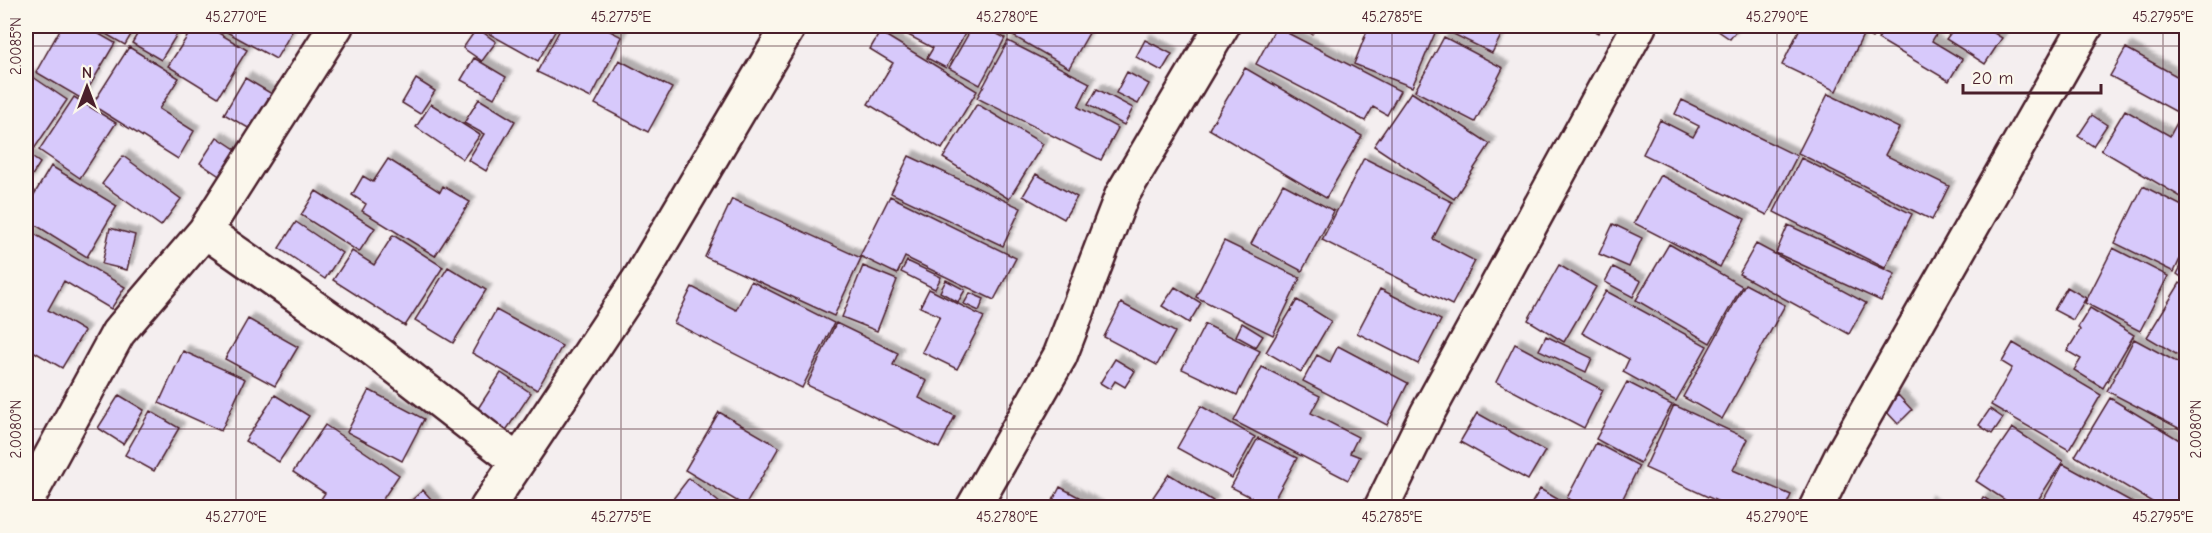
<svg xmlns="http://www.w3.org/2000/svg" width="2212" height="533" viewBox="0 0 2212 533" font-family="'Comic Neue',sans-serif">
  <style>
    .building { fill: #d7c9fb; stroke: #4a1f2b; stroke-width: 1.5; filter: url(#shadow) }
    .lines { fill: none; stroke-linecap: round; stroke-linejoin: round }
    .street-casing { stroke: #4a1f2b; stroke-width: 38 }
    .street { stroke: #fbf7ec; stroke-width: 33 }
    .ticks { fill: none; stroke: #4a1f2b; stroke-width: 1.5; stroke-opacity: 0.45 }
    .neatline { fill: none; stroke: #4a1f2b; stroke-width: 2 }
    .ticks-label { font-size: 15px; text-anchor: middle; fill: #4a1f2b }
  </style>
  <defs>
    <filter id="shadow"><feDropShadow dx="5.5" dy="-5.5" stdDeviation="1.5" flood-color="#0004"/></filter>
  </defs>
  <rect width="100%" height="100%" fill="#f4eeef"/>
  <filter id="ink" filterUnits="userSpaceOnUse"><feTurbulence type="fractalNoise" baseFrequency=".0167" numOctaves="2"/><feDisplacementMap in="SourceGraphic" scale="12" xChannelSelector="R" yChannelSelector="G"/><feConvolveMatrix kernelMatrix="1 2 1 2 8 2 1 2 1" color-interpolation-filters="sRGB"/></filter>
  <g filter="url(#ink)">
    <path class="building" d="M62 26H85L115 43 82 99 36 72Z
      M92 26H136L125 45Z
      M142 26H182L161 60 132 43Z
      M194 26H207L247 50 218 97 168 66Z
      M216 26H295L276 59Z
      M489 26H558L538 61 486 32Z
      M562 26H600L622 37 591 98 537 72Z
      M891 26H969L946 68 927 58 933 48Z
      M973 26H982L1005 38 980 85 949 68Z
      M1012 26H1093L1069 68 1008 33Z
      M1299 26H1318L1312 34Z
      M1369 26H1438L1412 87 1354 64Z
      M1442 26H1506L1492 53 1441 28Z
      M1584 26H1602L1598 33Z
      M1711 26H1740L1730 39Z
      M1801 26H1844L1863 35 1836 91 1782 65Z
      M1851 26H1879L1872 38Z
      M1886 26H1941L1932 41 1962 59 1949 81 1878 39Z
      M1956 26H1983L2002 38 1985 64 1946 39Z
      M2124 26H2152L2147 33 2140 29 2135 36 2123 28Z
      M1276 27 1400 91 1387 115 1373 107 1365 121 1256 64Z
      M477 28 496 42 482 61 463 48Z
      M880 32 977 91 942 149 868 104 893 63 870 49Z
      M1444 37 1503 68 1475 122 1415 91Z
      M1145 40 1172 54 1162 71 1136 57Z
      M1008 41 1090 83 1078 107 1118 128 1101 160 977 98Z
      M129 47 179 78 159 109 194 131 178 159 92 105Z
      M2126 48 2180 78 2186 65V117L2110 76Z
      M474 58 506 77 494 98 461 80Z
      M619 60 672 88 648 132 595 104Z
      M1245 68 1362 136 1326 198 1209 129Z
      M1127 72 1149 84 1138 104 1116 93Z
      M30 75 67 100 32 152 26 148V82Z
      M245 78 272 94 250 129 224 114Z
      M416 79 435 91 420 114 402 103Z
      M1097 89 1133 108 1124 125 1088 105Z
      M1411 92 1490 144 1454 199 1374 146Z
      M1828 94 1899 128 1885 155 1949 186 1932 220 1798 153Z
      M74 97 116 123 80 178 39 150Z
      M479 99 515 121 486 171 468 160 484 134 464 123Z
      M1682 100 1797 156 1767 215 1643 154 1660 120 1693 137 1699 126 1675 114Z
      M431 104 480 135 463 159 416 127Z
      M977 104 1043 144 1009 199 943 158Z
      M2125 110 2170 136 2180 117 2186 121V200L2101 150Z
      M2092 115 2107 125 2093 146 2078 136Z
      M217 137 238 151 221 177 200 163Z
      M26 153 40 163 26 185Z
      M123 156 181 199 161 226 102 184Z
      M909 156 1021 208 1003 246 891 193Z
      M1364 158 1452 202 1433 239 1475 261 1452 305 1322 240Z
      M1801 158 1912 214 1885 268 1774 212Z
      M388 159 440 192 443 186 470 202 435 256 362 211 366 204 352 195 363 176 373 182Z
      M51 166 117 206 87 257 26 219V208Z
      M1036 174 1077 197 1064 219 1023 196Z
      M1660 175 1745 219 1720 267 1634 223Z
      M1283 184 1334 211 1302 271 1251 244Z
      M2143 186 2186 208V246L2174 272 2115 243Z
      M316 191 375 228 359 252 301 215Z
      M890 196 1016 258 994 300 905 257 897 274 860 256Z
      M732 199 861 258 834 316 705 257Z
      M296 222 342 253 325 279 279 248Z
      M1613 224 1642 238 1629 267 1599 254Z
      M1788 225 1895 274 1881 301 1776 253Z
      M110 228 135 235 127 270 102 264Z
      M31 232 125 287 111 309 64 281 48 310 84 331 62 368 26 347V242Z
      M393 235 443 267 405 326 333 280 352 251 374 265Z
      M1224 241 1300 278 1273 335 1196 297Z
      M1669 244 1742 286 1710 343 1636 300Z
      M1756 244 1866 303 1849 334 1739 274Z
      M2113 248 2168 276 2140 331 2085 303Z
      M2186 257V280L2177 274Z
      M907 261 941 277 935 289 901 272Z
      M1559 265 1596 287 1564 342 1528 320Z
      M863 266 897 280 877 331 842 317Z
      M448 267 486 290 453 343 415 320Z
      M1613 267 1641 281 1633 297 1605 282Z
      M946 280 965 290 958 302 940 292Z
      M751 281 834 323 802 388 674 323 692 287 736 310Z
      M2180 283 2186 287V360L2147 337Z
      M1745 284 1785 305 1722 419 1683 397Z
      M1175 287 1201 303 1189 323 1162 306Z
      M2067 287 2086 298 2073 320 2054 310Z
      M929 289 984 317 957 369 922 352 940 316 920 307Z
      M1380 289 1441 320 1418 364 1357 333Z
      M1606 291 1707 346 1676 401 1623 372 1629 359 1582 333Z
      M970 293 984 299 979 311 964 304Z
      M1297 300 1331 321 1301 372 1266 352Z
      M1121 303 1175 332 1157 365 1104 337Z
      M2090 308 2134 335 2103 388 2074 370 2081 359 2067 351 2080 330 2078 327Z
      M496 310 562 346 537 390 472 353Z
      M248 319 298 347 275 386 225 359Z
      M836 323 898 353 893 365 927 381 919 398 955 416 939 448 807 385Z
      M1242 323 1263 336 1256 347 1236 336Z
      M1205 324 1260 351 1237 395 1182 369Z
      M1546 336 1592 358 1586 372 1539 350Z
      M2134 339 2186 367V432L2107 391Z
      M2013 343 2101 395 2069 450 1991 405 2012 368 2002 362Z
      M1515 344 1603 390 1584 428 1496 382Z
      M1338 346 1408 383 1387 425 1303 381 1317 355 1330 362Z
      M183 351 245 379 221 431 159 403Z
      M1115 359 1135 371 1125 387 1115 381 1110 389 1100 383Z
      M1262 367 1320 396 1311 413 1358 437 1350 453 1360 457 1348 480 1234 421Z
      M501 373 531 393 505 432 475 413Z
      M1627 382 1672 405 1640 463 1596 439Z
      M369 390 424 419 402 461 347 432Z
      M119 395 144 410 123 444 98 428Z
      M275 395 309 416 279 462 245 441Z
      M1898 395 1912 410 1898 424 1884 409Z
      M2110 398 2186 444V508H2162L2075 456Z
      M1674 405 1748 439 1733 470 1791 495 1785 508H1732L1645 468Z
      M1201 406 1255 437 1232 478 1177 448Z
      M1990 409 2003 418 1992 434 1979 425Z
      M150 411 179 428 154 471 125 455Z
      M719 412 779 447 745 506 685 470Z
      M1477 413 1545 451 1528 480 1460 442Z
      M325 425 399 475 377 508H321L317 505 325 493 293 472Z
      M2012 428 2063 461 2033 508H2017L1976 481Z
      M1258 438 1297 458 1270 507 1231 487Z
      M1596 443 1639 466 1618 508H1586L1567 498Z
      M2063 464 2143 508H2039Z
      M1169 474 1213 501 1208 508H1169L1153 497Z
      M689 478 726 508H666Z
      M1060 487 1099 508H1049Z
      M1540 489 1573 508H1532L1530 506Z
      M423 490 439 508H403Z
      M1983 497 2001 508H1977Z
      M1927 501 1936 508H1922Z"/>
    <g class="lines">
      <defs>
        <path id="street" d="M205 231 369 346 517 461
          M26 502 118 333 205 231 336 26
          M487 508 640 278 789 26
          M973 508 1060 356 1122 195 1222 26
          M1381 508 1427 414 1639 26
          M1816 508 1842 455 2086 26"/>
      </defs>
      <use href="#street" class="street-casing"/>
      <use href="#street" class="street"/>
    </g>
  </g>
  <path class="ticks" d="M236 26V508M621 26V508M1007 26V508M1392 26V508M1777 26V508M2163 26V508M26 46H2186M26 429H2186"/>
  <rect width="2212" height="533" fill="none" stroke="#fbf7ec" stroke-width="66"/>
  <g transform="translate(87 87)" stroke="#fbf7ec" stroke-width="4.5" paint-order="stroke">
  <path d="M0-4.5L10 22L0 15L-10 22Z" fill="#4a1f2b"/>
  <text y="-9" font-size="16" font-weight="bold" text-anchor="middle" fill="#4a1f2b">N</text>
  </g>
  <path d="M1963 84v9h138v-9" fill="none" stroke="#4a1f2b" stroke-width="3"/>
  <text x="1972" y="84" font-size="18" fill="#4a1f2b" stroke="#fbf7ec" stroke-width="4.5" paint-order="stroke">20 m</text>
  <rect x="33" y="33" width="2146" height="467" class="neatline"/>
  <g class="ticks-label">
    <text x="236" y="22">45.2770°E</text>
    <text x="621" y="22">45.2775°E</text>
    <text x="1007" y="22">45.2780°E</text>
    <text x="1392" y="22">45.2785°E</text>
    <text x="1777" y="22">45.2790°E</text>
    <text x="2163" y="22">45.2795°E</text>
    <text transform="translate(16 46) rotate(-90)" y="5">2.0085°N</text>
    <text transform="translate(16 429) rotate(-90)" y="5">2.0080°N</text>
    <text transform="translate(2196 429) rotate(-90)" y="5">2.0080°N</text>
    <text x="236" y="522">45.2770°E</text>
    <text x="621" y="522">45.2775°E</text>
    <text x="1007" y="522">45.2780°E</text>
    <text x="1392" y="522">45.2785°E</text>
    <text x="1777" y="522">45.2790°E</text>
    <text x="2163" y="522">45.2795°E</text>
  </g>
</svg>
